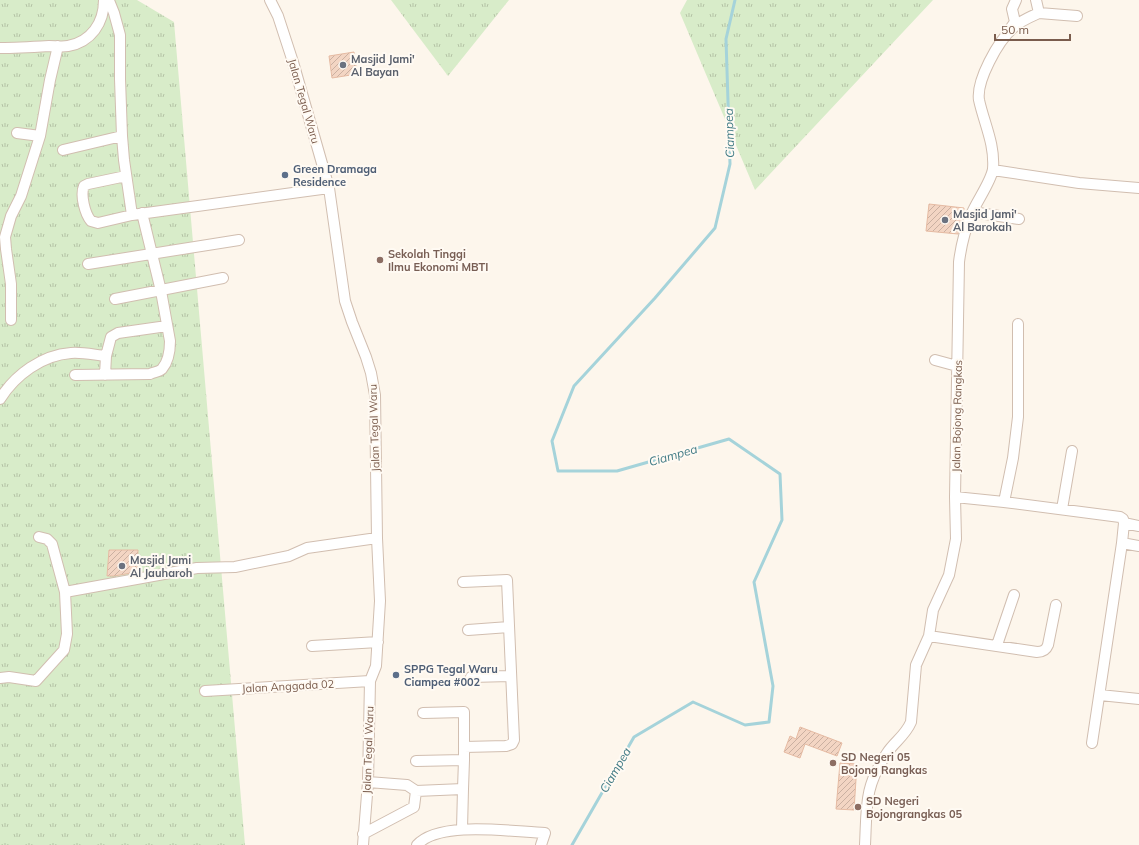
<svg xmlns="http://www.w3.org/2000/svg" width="1139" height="845" viewBox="0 0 1139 845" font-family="Mulish,sans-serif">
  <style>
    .grass { fill: url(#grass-tufts) }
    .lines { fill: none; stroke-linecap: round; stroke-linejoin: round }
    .stream { stroke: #a5d3da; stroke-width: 3 }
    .building { fill: url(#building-hatch); stroke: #e6bba3 }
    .minor-casing { stroke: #d1beb0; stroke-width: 12 }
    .minor { stroke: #fff; stroke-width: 10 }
    .worship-dot { fill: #6b7280; stroke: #fffaf3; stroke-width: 1.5 }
    .service-dot { fill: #5c6f8a; stroke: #fffaf3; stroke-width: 1.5 }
    .education-dot { fill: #8d6e63; stroke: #fffaf3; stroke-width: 1.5 }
    .labels { text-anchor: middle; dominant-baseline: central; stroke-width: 4; stroke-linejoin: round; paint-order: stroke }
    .worship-label { font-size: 11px; font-weight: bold; fill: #5b616d; stroke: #fffaf3; text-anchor: start }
    .street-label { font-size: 11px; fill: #7a5c4d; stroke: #fffaf3 }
    .service-label { font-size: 11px; font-weight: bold; fill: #4e5e75; stroke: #fffaf3; text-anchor: start }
    .education-label { font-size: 11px; font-weight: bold; fill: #785e54; stroke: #fffaf3; text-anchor: start }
    .water-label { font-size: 12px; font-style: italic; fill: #437c86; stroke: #fffaf3 }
  </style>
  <defs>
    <pattern id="grass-tufts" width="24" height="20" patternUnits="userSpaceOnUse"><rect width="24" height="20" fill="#d8ecc9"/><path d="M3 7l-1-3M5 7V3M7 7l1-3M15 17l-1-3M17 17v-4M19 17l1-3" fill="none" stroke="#b4c2a5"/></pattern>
    <pattern id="building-hatch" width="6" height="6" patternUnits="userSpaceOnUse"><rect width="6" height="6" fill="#f3d5c3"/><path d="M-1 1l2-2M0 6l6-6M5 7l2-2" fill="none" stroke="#cab0a1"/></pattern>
  </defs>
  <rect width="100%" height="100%" fill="#fdf6ec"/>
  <path class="grass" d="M0 0H137L174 22 245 845H0Z
    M391 0H509L448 76Z
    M687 0H933L755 190 680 13Z"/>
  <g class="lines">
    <path class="stream" d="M572 845 634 737 693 702 745 725 769 722 773 686 754 582 782 520 780 474 729 439 617 471H558L552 441 574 386 655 298 715 228 730 164 726 39 735 0"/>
  </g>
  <path class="building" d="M354 52 357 74 332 78 329 56Z
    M929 204 964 208 963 217 958 234 926 231Z
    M109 550H138L137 572 114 576H107Z
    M800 727 842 743 837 756 805 744 800 758 784 752 790 736 796 739Z
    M840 763 857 764 854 810 836 809Z"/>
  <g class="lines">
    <defs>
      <path id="minor" d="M105 0 110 3 114 13 120 35V79L122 136 124 160 132 215 329 188
        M270 0 278 16 293 62 329 188 345 301 352 322 366 357 371 373 375 395 377 538 380 601 376 666 370 681 368 782 363 845
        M1039 13 1077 16
        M1010 29 1015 22 1012 9 1016 0
        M0 48C17 48 33 47 49 46 55 46 62 47 68 46 91 42 104 23 104 0
        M17 133 40 136
        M63 150 122 136
        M993 170 1079 183 1139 188
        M126 176 88 184 84 186C80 195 85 214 91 221L98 223 132 215
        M971 214 979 213 1019 219
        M88 264 239 240
        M115 299 223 278
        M11 320V284L6 249 5 237 11 216 21 196 40 136 50 80 58 46
        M935 360 957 366
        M75 375 150 374C154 372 159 372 162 369 168 362 170 350 170 341L161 291 142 213
        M105 375 106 356 111 337 118 333 167 326
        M0 399C15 375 42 355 71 353 82 352 95 355 106 356
        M955 497 1004 502 1120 517 1123 519 1124 523 1122 543
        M1004 502 1013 458 1018 417V324
        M1062 509 1072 451
        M1124 523 1139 526
        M39 537 47 539 52 544 65 592
        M463 582 507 580 514 740 512 744 506 746 464 747
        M468 630 509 627
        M929 636 1037 652C1043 652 1046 650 1048 645L1056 605
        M997 645 1014 595
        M312 646 378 642
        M471 677 511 676
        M0 678 9 677 36 681 64 650 67 634 65 592 197 568 235 567 289 556 307 548 377 538
        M205 691 370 681
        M1100 695 1139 699
        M1092 743 1122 543 1139 546
        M416 761 464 760
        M368 782 407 785 416 791
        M462 829 463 789
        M363 834 414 807 416 791 463 789 464 760V712L423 713
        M417 845C439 820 514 832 545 833L541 845
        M865 845C867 806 864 787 887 753 895 741 905 736 911 722L916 665 929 636 933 610 949 575 956 539 955 497 959 262C961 246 965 230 971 215 976 202 991 182 993 169 995 144 984 123 979 100 976 81 998 41 1013 28 1020 21 1030 17 1039 13L1036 0"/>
    </defs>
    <use href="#minor" class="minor-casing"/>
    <use href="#minor" class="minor"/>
  </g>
  <g class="worship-dot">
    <circle cx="343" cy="65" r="4"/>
    <circle cx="945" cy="220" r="4"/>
    <circle cx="122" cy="566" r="4"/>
  </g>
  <g class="service-dot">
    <circle cx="285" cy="175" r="4"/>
    <circle cx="396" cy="675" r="4"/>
  </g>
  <g class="education-dot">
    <circle cx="380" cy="260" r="4"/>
    <circle cx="833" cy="763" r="4"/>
    <circle cx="858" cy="807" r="4"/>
  </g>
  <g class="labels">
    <g class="worship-label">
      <text x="351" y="59">Masjid Jami'<tspan x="351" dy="13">Al Bayan</tspan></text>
      <text x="953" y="214">Masjid Jami'<tspan x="953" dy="13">Al Barokah</tspan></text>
      <text x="130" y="560">Masjid Jami<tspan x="130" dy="13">Al Jauharoh</tspan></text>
    </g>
    <g class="street-label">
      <text transform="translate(304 101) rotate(74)">Jalan Tegal Waru</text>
      <text transform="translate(957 416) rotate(-89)">Jalan Bojong Rangkas</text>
      <text transform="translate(374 428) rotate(-92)">Jalan Tegal Waru</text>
      <text transform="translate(288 686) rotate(-3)">Jalan Anggada 02</text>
      <text transform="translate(368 750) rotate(-88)">Jalan Tegal Waru</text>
    </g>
    <g class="service-label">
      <text x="293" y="169">Green Dramaga<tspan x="293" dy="13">Residence</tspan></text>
      <text x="404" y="669">SPPG Tegal Waru<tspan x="404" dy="13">Ciampea #002</tspan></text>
    </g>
    <g class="education-label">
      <text x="388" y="254">Sekolah Tinggi<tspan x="388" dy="13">Ilmu Ekonomi MBTI</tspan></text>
      <text x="841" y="757">SD Negeri 05<tspan x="841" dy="13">Bojong Rangkas</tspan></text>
      <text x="866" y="801">SD Negeri<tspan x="866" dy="13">Bojongrangkas 05</tspan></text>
    </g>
    <g class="water-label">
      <text transform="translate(729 133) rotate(-92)">Ciampea</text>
      <text transform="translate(673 455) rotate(-16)">Ciampea</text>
      <text transform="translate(615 770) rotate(-60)">Ciampea</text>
    </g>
  </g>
  <path d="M995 34v6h75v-6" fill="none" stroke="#7a5c4d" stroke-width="2"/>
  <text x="1001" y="34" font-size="12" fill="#7a5c4d" stroke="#fffaf3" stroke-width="3" paint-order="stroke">50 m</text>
</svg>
